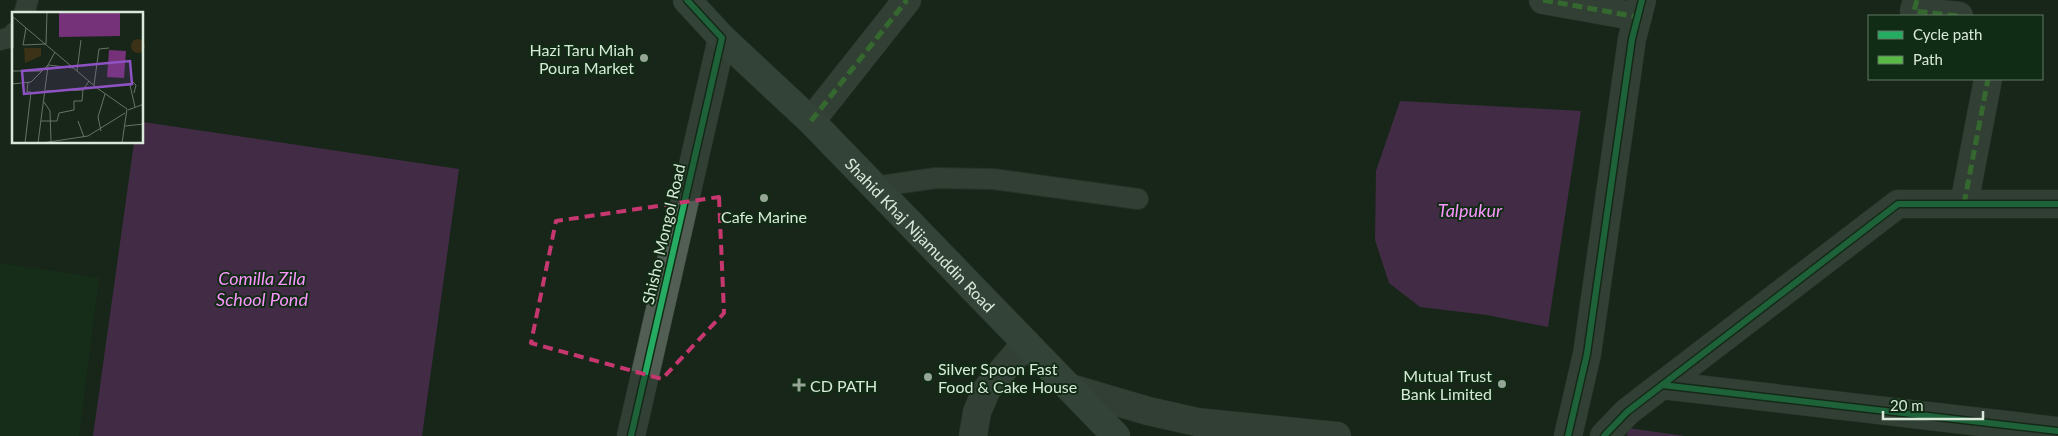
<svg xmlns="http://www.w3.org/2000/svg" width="2058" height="436" viewBox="0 0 2058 436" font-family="Lato,sans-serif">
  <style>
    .built { fill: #163519 }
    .water { fill: #753279 }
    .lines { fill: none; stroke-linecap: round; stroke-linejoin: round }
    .service-casing { stroke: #374337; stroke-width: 22 }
    .minor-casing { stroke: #374337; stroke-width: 29 }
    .primary-casing { stroke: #374337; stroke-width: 29 }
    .service { stroke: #525e54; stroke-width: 20 }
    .minor { stroke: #525e54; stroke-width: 28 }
    .primary { stroke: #55665e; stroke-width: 28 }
    .quiet { stroke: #58b947; stroke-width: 5; stroke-dasharray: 10 5; stroke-linecap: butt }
    .cycleway-casing { stroke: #112c14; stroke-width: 9 }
    .cycleway { stroke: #26ab63; stroke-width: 6 }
    .marked { fill: none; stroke: #c5376e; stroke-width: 4; stroke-dasharray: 10 6; stroke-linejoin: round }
    .poi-dot { fill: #95a596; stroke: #112c14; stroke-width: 2 }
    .labels { text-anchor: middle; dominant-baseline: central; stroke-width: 4; stroke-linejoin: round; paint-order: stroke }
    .poi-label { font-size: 16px; fill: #d9e9d9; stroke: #112c14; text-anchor: end }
    .street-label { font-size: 16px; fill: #d9e9d9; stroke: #112c14 }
    .water-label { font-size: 18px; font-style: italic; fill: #fa95fd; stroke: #112c14 }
    .inset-road { fill: none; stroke: #657466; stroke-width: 1 }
    .view { fill: #8e52c4; fill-opacity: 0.15; stroke: #8e52c4; stroke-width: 2.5 }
    .inset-edge { fill: none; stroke: #d9e9d9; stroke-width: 2.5 }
  </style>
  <rect width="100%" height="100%" fill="#172619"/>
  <path class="built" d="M0 263 99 278 79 436H0Z"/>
  <path class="water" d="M1400 101 1581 111 1548 327 1487 315 1420 307 1389 283 1375 240 1376 171Z
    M143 122 459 169 422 436H93L134 143 142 142Z
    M1628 428 1685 436H1627Z"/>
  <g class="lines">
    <defs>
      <path id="service" d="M24 14 28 0
        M0 40 11 37 14 33
        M874 187 936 178 993 179 1138 199"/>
      <path id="minor" d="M1543 0 1638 17
        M1917 0 1914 11 1959 16
        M811 121 907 0
        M1964 204 1988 79
        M1662 385 2058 431
        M1070 388 1148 411 1197 422 1337 436
        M631 436 722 38
        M973 436 977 412 987 389 1026 343
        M1568 436 1587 354 1632 39 1642 0
        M1604 436 1627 412 1898 204H2058"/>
      <g id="primary">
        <path id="s1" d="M687 0 722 38 811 121 1116 436"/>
      </g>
    </defs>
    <use href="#service" class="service-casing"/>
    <use href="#minor" class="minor-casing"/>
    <use href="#primary" class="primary-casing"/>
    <use href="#service" class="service"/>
    <use href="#minor" class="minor"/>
    <use href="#primary" class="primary"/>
    <path class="quiet" d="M1543 0 1638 17
      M1917 0 1914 11 1959 16
      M811 121 907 0
      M1964 204 1988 79"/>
    <defs>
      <path id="cycleway" d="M1662 385 2058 431
        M631 436 722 38 687 0
        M1568 436 1587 354 1632 39 1642 0
        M1604 436 1627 412 1898 204H2058"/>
    </defs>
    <use href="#cycleway" class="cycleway-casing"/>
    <use href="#cycleway" class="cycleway"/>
  </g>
  <path d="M0 0H2058V436H0ZM719 197 724 313 662 379 531 343 556 221Z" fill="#172619" fill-opacity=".55" fill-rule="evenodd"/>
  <path class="marked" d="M719 197 724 313 662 379 531 343 556 221Z"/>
  <g class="poi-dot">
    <circle cx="644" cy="58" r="5"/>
    <circle cx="764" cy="198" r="5"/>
    <circle cx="928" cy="377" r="5"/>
    <circle cx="1502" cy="384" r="5"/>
    <path d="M796.5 377.5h5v5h5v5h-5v5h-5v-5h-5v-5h5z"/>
  </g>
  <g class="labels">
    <g class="poi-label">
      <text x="634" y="49">Hazi Taru Miah<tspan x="634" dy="18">Poura Market</tspan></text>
      <text x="764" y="216" text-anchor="middle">Cafe Marine</text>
      <text x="938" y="368" text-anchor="start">Silver Spoon Fast<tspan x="938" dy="18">Food &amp; Cake House</tspan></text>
      <text x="1492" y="375">Mutual Trust<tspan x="1492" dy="18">Bank Limited</tspan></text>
      <text x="810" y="385" text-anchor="start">CD PATH</text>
    </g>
    <g class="street-label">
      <text transform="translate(663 234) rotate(-77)">Shisho Mongol Road</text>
      <text stroke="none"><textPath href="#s1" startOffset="331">Shahid Khaj Nijamuddin Road</textPath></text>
    </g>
    <g class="water-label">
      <text x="1470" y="210">Talpukur</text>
      <text x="262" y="278">Comilla Zila<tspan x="262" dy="21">School Pond</tspan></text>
    </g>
  </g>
  <g transform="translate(12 12)">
    <rect width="131" height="131" fill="#172619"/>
    <path d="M119 34a7 7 0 1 1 14 0a7 7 0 1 1-14 0ZM12 36H29V44L13 51Z" fill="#3b3217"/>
    <path d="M47 0H108V24L47 25ZM97 38 114 39 112 66 95 65Z" fill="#753279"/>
    <path class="inset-road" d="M0 4 85 76 115 97 110 131M14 16 11 33 34 32 35 0M1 36V5M36 53 61 56M0 59H30M65 59 69 28M0 72 19 70 36 53 43 40M82 73 87 37 97 36M34 79 71 78M122 81 124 73 121 70 118 73 123 95M32 90 38 99 39 130M116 98 132 92M29 109H45L47 101 62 98V89H70L71 78 77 69M66 109 72 125M113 114 132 112M89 119 86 105 93 82M13 131 19 80H15L16 70M26 131 36 54M30 131 76 124 113 101"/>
    <path class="view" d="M118 49 120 72 12 82 10 59Z"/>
    <rect width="131" height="131" class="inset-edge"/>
  </g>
  <rect x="1868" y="15" width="175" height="65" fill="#112c14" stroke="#617863"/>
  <rect x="1878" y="31" width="25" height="8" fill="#26ab63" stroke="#617863"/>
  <text x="1913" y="40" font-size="15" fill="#d9e9d9">Cycle path</text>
  <rect x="1878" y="56" width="25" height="8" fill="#58b947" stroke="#617863"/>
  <text x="1913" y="65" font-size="15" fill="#d9e9d9">Path</text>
  <path d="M1883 411v8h100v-8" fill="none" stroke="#d9e9d9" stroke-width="2.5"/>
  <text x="1890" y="411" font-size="15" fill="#d9e9d9" stroke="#112c14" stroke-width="4" paint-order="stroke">20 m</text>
</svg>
